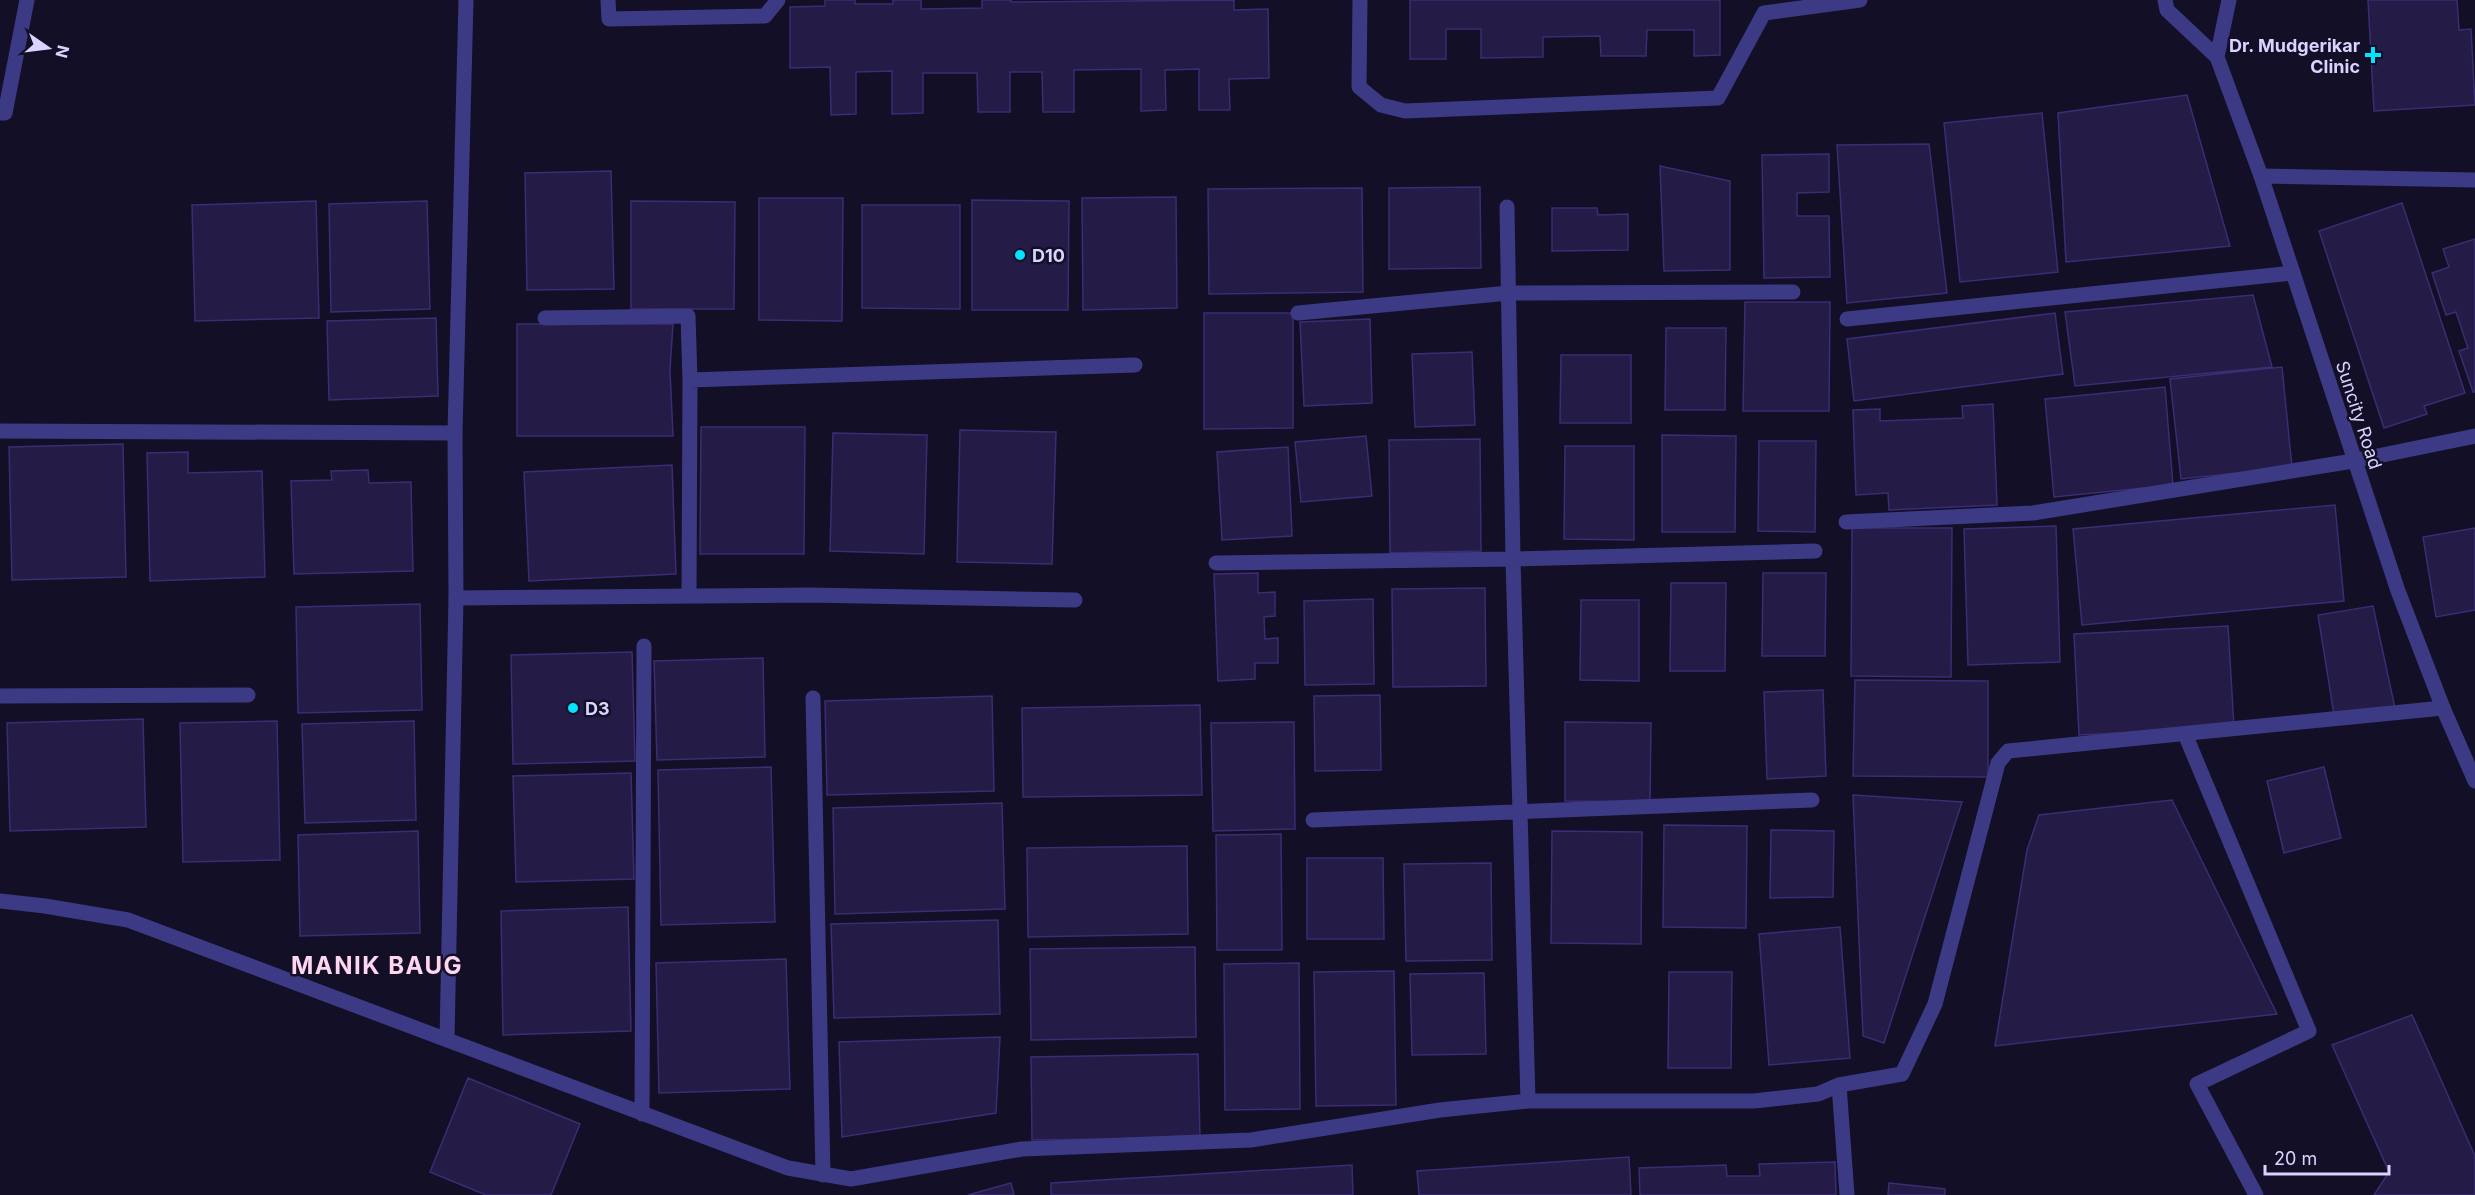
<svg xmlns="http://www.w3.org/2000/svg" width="2475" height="1195" viewBox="0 0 2475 1195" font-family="Inter,sans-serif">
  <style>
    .building { fill: #241b47; stroke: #3b2d73; stroke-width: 1.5 }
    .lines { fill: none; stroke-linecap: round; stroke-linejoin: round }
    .service { stroke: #3d3a85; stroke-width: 15 }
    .minor { stroke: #3d3a85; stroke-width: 15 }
    .tertiary { stroke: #3d3a85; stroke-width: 15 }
    .poi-dot { fill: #00e5ff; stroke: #130f26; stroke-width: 2 }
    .labels { text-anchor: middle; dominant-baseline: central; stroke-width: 5; stroke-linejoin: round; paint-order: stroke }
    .poi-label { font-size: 18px; font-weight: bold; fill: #d9d4ff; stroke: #130f26; text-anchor: start }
    .street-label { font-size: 18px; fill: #d9d4ff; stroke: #130f26 }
    .district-label { font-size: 24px; font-weight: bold; letter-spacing: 1.5px; fill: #ffd6f0; stroke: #130f26 }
  </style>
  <rect width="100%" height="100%" fill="#130f26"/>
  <path class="building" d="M825 0H855V4H893V0H921V9L982 8V0H1011V2L1234 0V10L1268 9 1269 78 1229 79 1230 110H1199V69L1165 70 1166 110 1141 111V69L1074 70V112H1043L1042 72H1010V112H978L977 73H923V113L892 114V71L856 72V114L831 115 830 67 790 68V7L825 6Z
    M1410 0H1720V55L1694 56V30H1647L1646 56H1601L1600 36 1543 37V57L1481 58V29H1446V59H1410Z
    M2368 0H2457L2459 30 2471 29 2475 105 2374 111Z
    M2187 95 2230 246 2066 262 2058 113Z
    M2042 113 2058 272 1960 282 1944 123Z
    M1929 144 1947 293 1847 303 1837 145Z
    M1829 154V192L1797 193V216H1829L1830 277 1764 278 1762 155Z
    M1660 166 1730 181V270L1664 271Z
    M611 171 614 289 527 290 525 173Z
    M1480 187 1481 268 1389 269V188Z
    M1362 188 1363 292 1209 294 1208 189Z
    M1176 197 1177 308 1083 310 1082 198Z
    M759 198H843L842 321 759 320Z
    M972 200 1069 201 1068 310H972Z
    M316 201 319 318 195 321 192 205Z
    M427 201 430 309 331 312 329 204Z
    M631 201 735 202 734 309H631Z
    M2402 203 2465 393 2424 406 2427 414 2384 428 2319 231Z
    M862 205H960V309L862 308Z
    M1552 208H1597L1598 215 1628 214V250L1552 251Z
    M2475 239V392H2473L2459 351 2468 348 2456 312 2446 315 2432 273 2449 267 2443 249Z
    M2253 295 2272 367 2075 386 2065 312Z
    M1745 302H1830L1829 411H1743Z
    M1204 313H1293V428L1204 429Z
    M2055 313 2063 374 1854 401 1847 339Z
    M436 318 438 396 329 400 327 321Z
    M1370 319 1372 403 1304 406 1300 322Z
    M517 324H673L670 370 673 436H517Z
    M1666 328H1726L1725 410H1665Z
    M1472 352 1475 425 1415 427 1412 354Z
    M1561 355H1631V423H1560Z
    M2282 367 2292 467 2181 479 2170 379Z
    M2165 387 2173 485 2054 497 2045 399Z
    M1993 404 1997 505 1889 510 1888 493 1856 495 1853 410 1880 409V421L1963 418 1962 406Z
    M701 427H805L804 554H700Z
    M960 430 1056 432 1052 564 957 562Z
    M833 433 927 435 924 554 830 551Z
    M1662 435 1736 436 1735 532H1662Z
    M1366 436 1372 496 1301 502 1295 442Z
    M1480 439 1481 551 1390 553 1389 440Z
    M1759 441H1816L1815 532 1758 531Z
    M123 444 126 577 12 580 9 447Z
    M1565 446H1634V540L1564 539Z
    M1288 447 1292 536 1222 540 1217 452Z
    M188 452V473L262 471 265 577 150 581 147 453Z
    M672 465 676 574 529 581 524 472Z
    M368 470 369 483 411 482 413 571 294 574 291 481 332 480 331 471Z
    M2335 505 2344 601 2082 625 2073 529Z
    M2056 526 2060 662 1968 665 1964 529Z
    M1852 528H1952L1951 677 1851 676Z
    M2475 528V610L2436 617 2423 537Z
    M1258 573V593L1275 592V616L1264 617 1265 639 1278 638V663H1255V679L1218 681 1214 574Z
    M1763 573H1826L1825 656H1762Z
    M1671 583H1726L1725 671H1670Z
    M1485 588 1486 686 1393 687 1392 589Z
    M1373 599 1374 684 1305 685 1304 601Z
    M1581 600H1639V681L1580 680Z
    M420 604 422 710 298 713 296 607Z
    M2373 606 2395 708 2334 715 2318 615Z
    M2228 626 2234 727 2079 735 2074 634Z
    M632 652 635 761 513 764 511 655Z
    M763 658 765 757 657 760 654 661Z
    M1855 680 1988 681V777L1853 776Z
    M1823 690 1826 776 1767 779 1764 692Z
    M1380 695 1381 770 1315 771 1314 696Z
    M992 696 994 791 827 795 825 701Z
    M1200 705 1202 795 1023 797 1022 708Z
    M143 719 146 827 10 831 7 723Z
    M277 721 280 860 183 862 180 723Z
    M414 721 416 820 305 823 302 724Z
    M1294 722 1295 829 1213 831 1211 723Z
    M1565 722 1651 723 1650 802 1565 801Z
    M771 767 775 922 661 925 658 770Z
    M2324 767 2341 838 2284 853 2267 781Z
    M631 773 634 879 516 882 513 776Z
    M1853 795 1962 802 1884 1043 1863 1036Z
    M2172 800 2277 1014 1995 1046 2027 850 2039 815Z
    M1002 803 1005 909 835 914 833 808Z
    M1664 825 1747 826 1746 928 1663 927Z
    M1771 830 1834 831 1833 897 1770 898Z
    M418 831 420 933 300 936 298 835Z
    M1552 831 1642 832 1641 944 1551 943Z
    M1281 834 1282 950H1217L1216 835Z
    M1187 846 1188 934 1028 937 1027 848Z
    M1307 858H1383L1384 939H1307Z
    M1491 863 1492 960 1406 961 1404 864Z
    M628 907 631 1031 503 1035 501 911Z
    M998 920 1000 1014 834 1018 831 924Z
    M1840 927 1850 1058 1769 1065 1759 934Z
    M1195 947 1196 1037 1031 1040 1030 949Z
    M786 959 790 1089 659 1093 656 963Z
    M1299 963 1300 1109 1225 1110 1224 964Z
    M1394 971 1396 1105 1316 1106 1314 972Z
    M1669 972H1732L1731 1068H1668Z
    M1484 973 1486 1054 1412 1055 1410 974Z
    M2412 1015 2475 1156V1195H2374L2389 1172 2332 1045Z
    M1000 1037 996 1113 842 1137 839 1042Z
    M1198 1054 1200 1138 1032 1140 1031 1057Z
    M468 1078 580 1124 551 1195H486L430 1172Z
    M1629 1157 1631 1195H1419L1417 1171Z
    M1835 1162 1836 1195H1640L1639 1168 1726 1165 1727 1176H1760L1759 1164Z
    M1352 1165 1353 1195H1051V1183Z
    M1011 1183 1014 1195H968Z
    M1889 1183 1945 1189V1195H1888Z"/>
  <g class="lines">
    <path class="service" d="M608 0 609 19 765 16 778 0
      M1360 0 1359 87 1381 105 1405 111 1718 98 1764 13 1860 0
      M0 113H5L27 0
      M2261 176 2475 180
      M545 318 688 316 690 380 1135 365
      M1847 319 2293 273
      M0 431 455 433
      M689 595 690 380
      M456 598 809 595 1075 600
      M0 696 248 695
      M2185 734 2309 1031 2197 1084 2256 1195"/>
    <path class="minor" d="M1507 207 1513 559 1528 1101
      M1298 313 1509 293 1793 292
      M1846 522 2033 513 2353 461 2475 436
      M1216 563 1513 559 1815 551
      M813 698 823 1175
      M1313 820 1812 800
      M0 901 45 906 128 920 788 1168 851 1179 1022 1149 1251 1140 1440 1110 1528 1101H1754L1818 1094 1839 1085 1902 1074 1935 1004 1998 763 2008 751 2443 708
      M447 1040 456 598 455 433 466 0
      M1839 1085 1847 1195
      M642 1114 644 646"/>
    <path class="tertiary" d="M2165 0 2167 10 2217 57 2261 176 2398 591 2443 708 2475 781
      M2217 57 2229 0"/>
  </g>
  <g class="poi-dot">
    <path d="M2370 46h6v6h6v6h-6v6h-6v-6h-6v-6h6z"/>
    <circle cx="1020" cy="255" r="6"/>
    <circle cx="573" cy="708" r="6"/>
  </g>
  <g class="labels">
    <g class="poi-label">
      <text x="2360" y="45" text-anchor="end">Dr. Mudgerikar<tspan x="2360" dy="21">Clinic</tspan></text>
      <text x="1032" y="255">D10</text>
      <text x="585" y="708">D3</text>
    </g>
    <g class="street-label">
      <text transform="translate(2359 415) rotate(72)">Suncity Road</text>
    </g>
    <g class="district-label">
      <text x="377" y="965">MANIK BAUG</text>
    </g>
  </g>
  <g transform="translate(48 48) rotate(104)" stroke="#130f26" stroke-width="4.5" paint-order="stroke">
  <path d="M0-4.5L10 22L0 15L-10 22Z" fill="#d9d4ff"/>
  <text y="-9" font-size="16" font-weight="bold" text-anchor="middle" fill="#d9d4ff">N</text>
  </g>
  <path d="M2265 1165v9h124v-9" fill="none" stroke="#d9d4ff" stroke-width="3"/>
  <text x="2274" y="1165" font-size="18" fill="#d9d4ff" stroke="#130f26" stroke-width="4.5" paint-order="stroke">20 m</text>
</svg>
